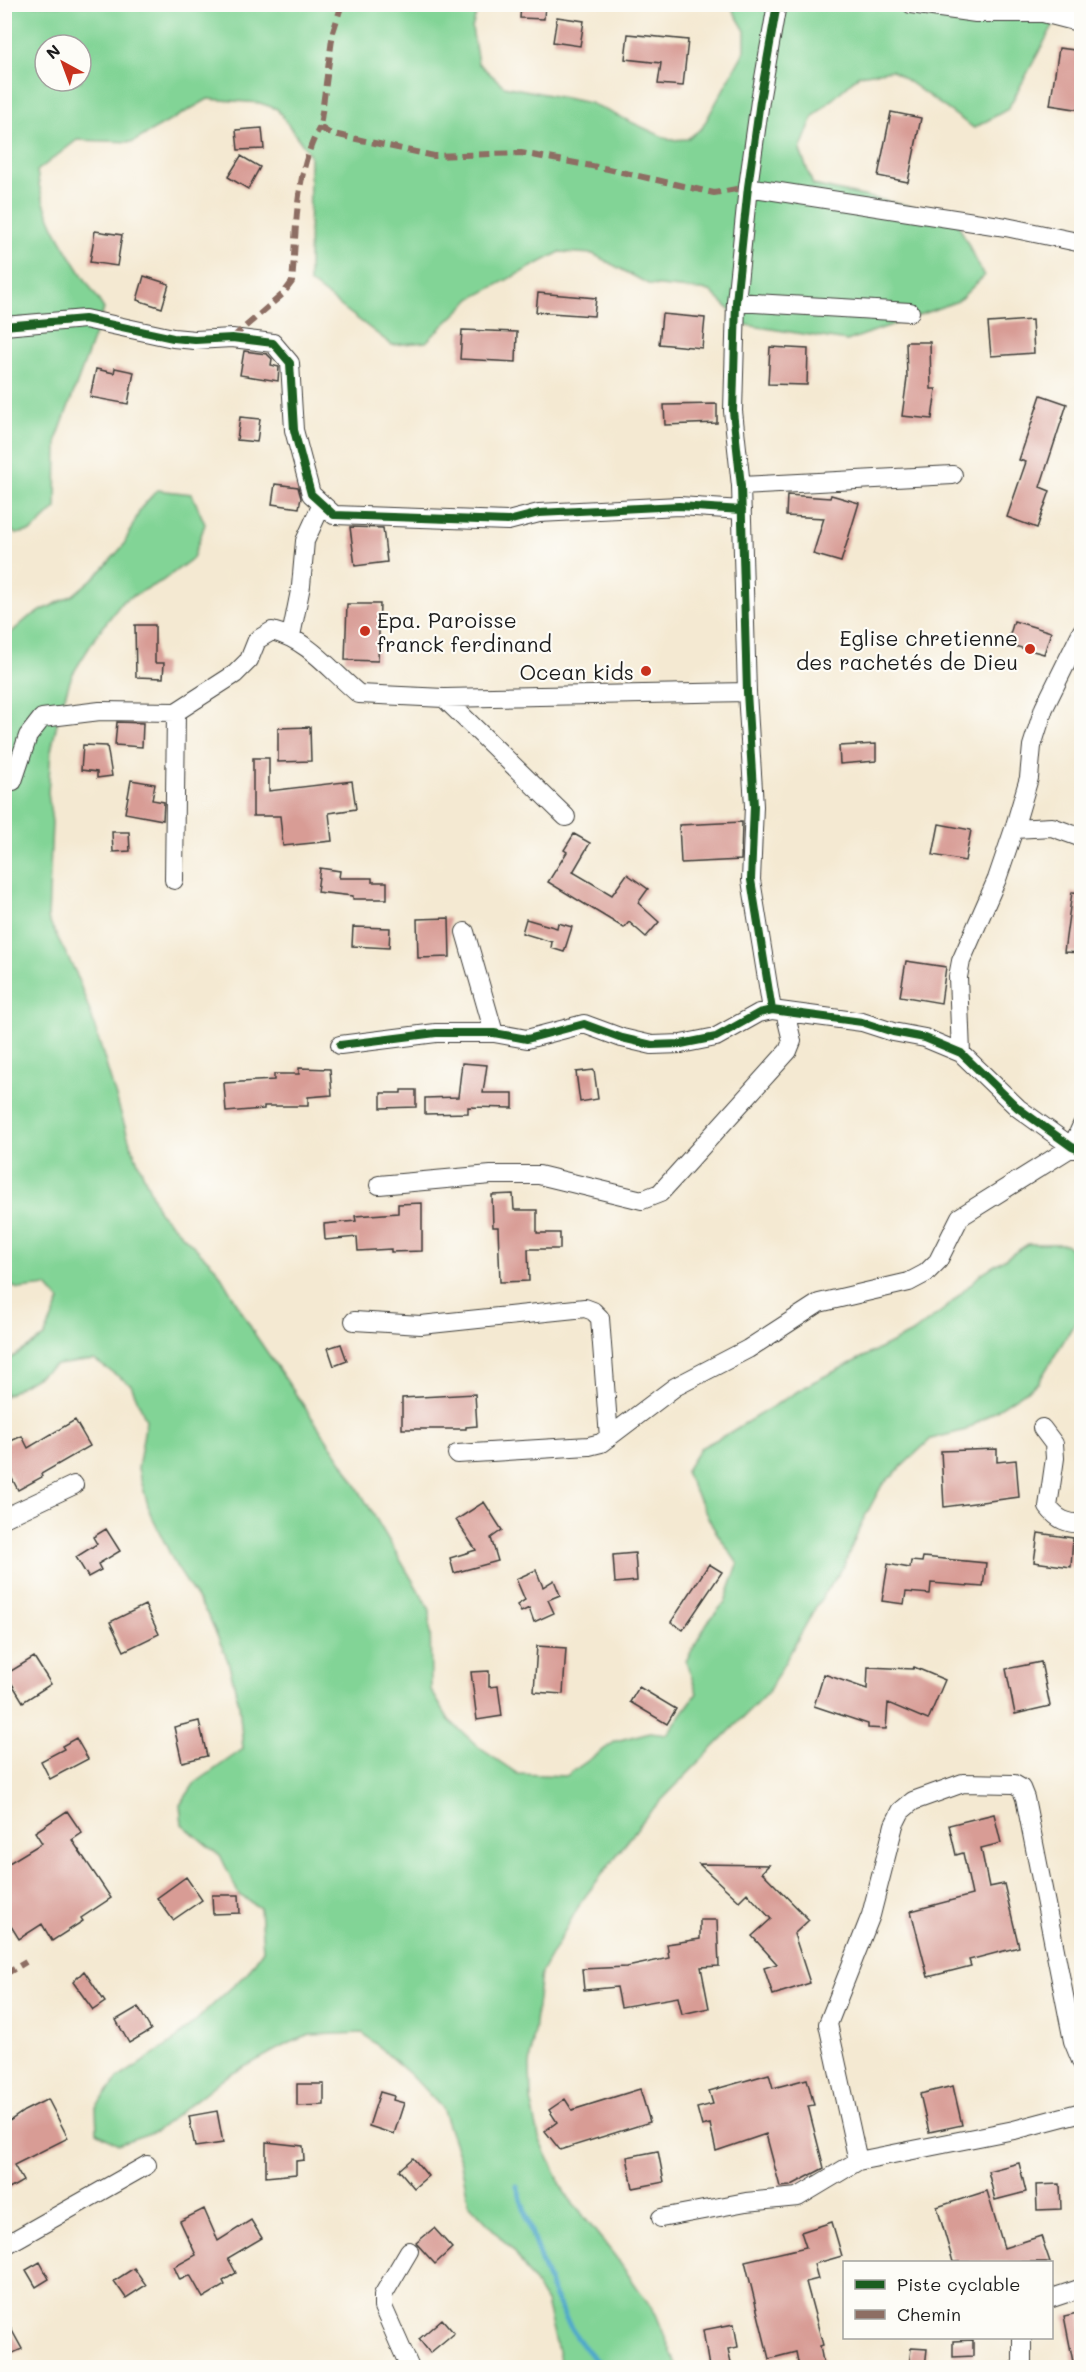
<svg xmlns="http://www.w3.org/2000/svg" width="1086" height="2372" viewBox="0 0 1086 2372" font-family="Mali,sans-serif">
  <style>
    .green { fill: #82d496; stroke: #4f7859; stroke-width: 1.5; fill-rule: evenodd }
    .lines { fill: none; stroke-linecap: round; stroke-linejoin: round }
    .stream { stroke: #4ea7cb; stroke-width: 5 }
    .building { fill: #d89c95 }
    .street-casing { stroke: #3c3b37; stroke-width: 20 }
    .street { stroke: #fff; stroke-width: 18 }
    .quiet { stroke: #8d6e63; stroke-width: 6; stroke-dasharray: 12 6; stroke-linecap: butt }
    .cycleway-casing { stroke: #fdfcf7; stroke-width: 11 }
    .cycleway { stroke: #1b5e20; stroke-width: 8 }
    .poi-dot { fill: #c8321e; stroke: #fdfcf7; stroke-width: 2 }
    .labels { text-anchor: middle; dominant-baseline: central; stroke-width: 4.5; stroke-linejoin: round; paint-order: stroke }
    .poi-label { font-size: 21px; fill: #1c1c1c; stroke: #fdfcf7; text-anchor: end }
  </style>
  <rect width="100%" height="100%" fill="#fdfcf7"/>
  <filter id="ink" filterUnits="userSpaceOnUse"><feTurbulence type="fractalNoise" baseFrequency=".0167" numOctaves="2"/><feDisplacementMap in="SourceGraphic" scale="12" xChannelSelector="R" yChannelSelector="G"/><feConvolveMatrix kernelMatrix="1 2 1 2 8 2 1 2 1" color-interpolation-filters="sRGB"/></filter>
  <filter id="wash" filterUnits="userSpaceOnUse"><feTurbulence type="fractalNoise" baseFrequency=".008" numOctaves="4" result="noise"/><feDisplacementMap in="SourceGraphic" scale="24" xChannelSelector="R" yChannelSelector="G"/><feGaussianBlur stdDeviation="1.35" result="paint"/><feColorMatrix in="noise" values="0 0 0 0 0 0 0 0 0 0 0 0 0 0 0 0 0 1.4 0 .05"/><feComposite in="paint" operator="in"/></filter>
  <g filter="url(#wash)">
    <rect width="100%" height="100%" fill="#f4e9d2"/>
    <path class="green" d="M5 5H479L472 28 478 63 504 86 590 103 670 140 687 139 702 128 745 50V31L730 5H1081V21L1055 22 1008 109 974 128 892 70 859 75 813 117 800 150 813 185 954 216 984 276 958 301 847 341 746 325 710 291 650 285 593 254 560 252 472 298 426 342 392 345 309 282 310 155 277 109 260 103 208 99 133 142 77 140 37 171C42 222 78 266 104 309L57 438 56 508 32 531 16 534 5 526ZM45 45H81V81H45Z
      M157 490 192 494 205 524 193 558 162 581 123 601 98 633 72 675 59 714 51 751 48 793 52 822 48 919 76 973 91 1015 130 1143 159 1212 217 1269 256 1336 343 1463 430 1610 431 1690 449 1720 481 1749 518 1774 566 1776 616 1741 650 1732 667 1734 697 1693 686 1661 707 1623 725 1602 738 1564 713 1527 685 1472 700 1448 729 1433 813 1382 914 1332 947 1307 982 1273 1028 1244H1066L1081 1261 1079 1316 1038 1383 966 1430 931 1439 882 1485 861 1524 844 1566 817 1605 768 1692 648 1814 581 1902 541 1973 530 2066 531 2099 539 2138 565 2193 615 2256 656 2314 677 2367H570L560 2360 546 2302 516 2254 469 2204 461 2163 442 2108 411 2075 363 2033 310 2035 289 2043 222 2079 156 2131 118 2144 97 2132 96 2107 118 2078 173 2042 247 1973 263 1950 260 1908 239 1895 221 1857 182 1824 180 1805 194 1784 243 1749 239 1704 228 1661 209 1617 176 1566 150 1513 138 1469 146 1420 131 1385 94 1360 56 1365 5 1396V1362L44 1337 60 1301 47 1286 19 1289 5 1284V638L29 617 73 595 98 574 123 546 141 508Z"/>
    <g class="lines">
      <path class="stream" d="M517 2186C535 2243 556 2328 604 2368"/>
    </g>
    <g id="blocks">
      <path class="building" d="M521 4H545L544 19 520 18Z
        M557 17 584 21 580 46 553 42Z
        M628 34 688 40 683 86 658 84 661 63 625 59Z
        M1059 48 1082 51V110L1050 105Z
        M891 112 921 118 908 182 878 176Z
        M262 128 264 149 238 150 236 130Z
        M241 156 260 167 248 189 228 177Z
        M95 231 122 235 117 266 90 262Z
        M144 276 169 284 162 308 137 300Z
        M538 293 596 298 594 316 536 312Z
        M662 314 705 318 702 348 659 344Z
        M1032 320 1034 353 991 356 988 323Z
        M462 330 517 332 516 362 460 359Z
        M906 342H930L931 389H936L932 419 902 416 907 378Z
        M770 347 808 349 807 385 768 384Z
        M244 351 267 354 272 359 271 365 279 367 278 381 240 375Z
        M115 368 134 372 128 404 90 397 96 369 114 373Z
        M1041 395 1067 404 1040 487 1050 491 1037 528 1007 517 1026 462 1019 460Z
        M717 404V423L665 425 664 405Z
        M240 417 260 419 257 442 237 440Z
        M275 484 298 487 301 498 299 508 272 504Z
        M787 495 830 498 831 495 859 503 841 562 813 554 824 518 786 516Z
        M350 527 383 528 387 562 355 566Z
        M347 604H380L378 661 345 660Z
        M1014 621 1051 632 1044 654 1007 644Z
        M135 625H155V663H164L163 678 136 677Z
        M117 722 143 723 142 747 115 745Z
        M310 727 311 761 278 762V728Z
        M876 744V761L840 764 839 746Z
        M83 745 107 746 112 776 97 778V772L81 770Z
        M253 758H269V791L352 781 356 809 329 813 332 841 283 846 280 816H253Z
        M131 780 155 784 152 800 164 802 163 820 125 813Z
        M742 822 741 860 681 863 679 825Z
        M939 824 971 830 965 861 933 855Z
        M112 832H129L130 851 113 852Z
        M574 834 590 843 573 872 612 895 627 874 648 889 638 903 659 922 646 937 629 922 624 928 548 882 567 852 564 850Z
        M320 868 340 871 339 878H372V882H387V899H353V896L317 892Z
        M1072 892 1082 893V953L1064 952Z
        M449 918 450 957 418 958 417 919Z
        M526 919 557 928 558 923 572 927 564 952 551 948 552 942 522 933Z
        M353 927 390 928 389 948 352 946Z
        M906 961 946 967 941 1003 900 996Z
        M462 1063 487 1065 483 1093H513V1108L468 1107V1113L425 1114V1098L458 1097Z
        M299 1068 330 1069 332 1095 308 1097V1106H264V1109L226 1112 224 1083 274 1080V1074H299Z
        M594 1070 598 1099 580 1102 576 1072Z
        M401 1090H416V1107L381 1108V1093H401Z
        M513 1194 514 1210H537V1233H560V1249H528L529 1281 500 1282 498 1227H493L492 1195Z
        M422 1203V1251L391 1252V1249L358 1251 357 1237 325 1240 324 1224 356 1221 355 1216 398 1213V1204Z
        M341 1344 347 1361 334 1366 328 1348Z
        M475 1394 477 1426 466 1427V1429H402V1398Z
        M75 1420 90 1446 41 1474 42 1477 18 1490 4 1463V1444L22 1436 28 1448Z
        M997 1449V1462L1016 1460 1019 1497 944 1507 941 1451Z
        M484 1502 502 1530 491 1538 498 1561 454 1573 450 1558 476 1550 456 1520Z
        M106 1529 120 1551 98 1564 101 1570 88 1577 76 1557 97 1544 93 1537Z
        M1038 1533 1073 1538 1071 1567 1034 1562Z
        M635 1553 637 1581 615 1583 613 1555Z
        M923 1557 986 1563 983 1587 931 1583 930 1594 906 1592 904 1604 882 1601 888 1564 910 1568 911 1561 922 1562Z
        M709 1564 722 1572 683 1630 671 1622Z
        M536 1570 543 1587 554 1580 560 1595 548 1600 554 1613 534 1622 529 1608 521 1612 517 1605 525 1600 516 1579Z
        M145 1605 159 1634 124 1651 110 1622Z
        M537 1646 566 1648 563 1694 534 1692Z
        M34 1657 51 1684 23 1702 6 1674Z
        M1041 1662 1050 1706 1015 1714 1006 1669Z
        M868 1667 913 1669 914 1667 945 1680 928 1720 888 1703 886 1729 868 1728V1724L814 1706 824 1674 867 1689Z
        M489 1671V1687L498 1686 502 1716 477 1720 471 1672Z
        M639 1687 676 1709 667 1724 630 1702Z
        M199 1721 207 1756 182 1762 174 1727Z
        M76 1738 88 1759 50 1779 41 1761 64 1749 62 1746Z
        M67 1811 82 1833 72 1840 111 1898 81 1918 83 1921 52 1941 42 1924 19 1939 4 1915V1866L42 1843 35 1832Z
        M994 1814 1001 1843 981 1848 989 1887 1004 1884 1019 1947 969 1960 971 1966 928 1977 911 1911 972 1895 963 1853 956 1855 949 1825Z
        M699 1864 769 1865 762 1872 809 1920 794 1934 810 1983 773 1995 764 1968 777 1964 752 1936 771 1919 747 1893 739 1901Z
        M186 1877 202 1900 173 1920 157 1898Z
        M212 1895H239L240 1913 213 1914Z
        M700 1920H717L719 1966 701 1967 709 2008 682 2014 678 1997 621 2007 617 1987 584 1990 582 1969 627 1967 669 1958 667 1944 700 1939Z
        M84 1971 105 2002 93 2010 73 1982Z
        M138 2007 151 2030 129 2043 116 2020Z
        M769 2074 773 2088 807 2079 814 2105 808 2106 824 2168 790 2186 780 2187 766 2134 716 2151 710 2124 702 2126 697 2108 713 2104 709 2091Z
        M297 2084H324V2105L297 2106Z
        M953 2086 962 2125 929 2132 920 2094Z
        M640 2089 650 2122 560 2150 545 2131 557 2122 549 2110 565 2099 572 2110Z
        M380 2092 394 2096 393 2100 404 2103 394 2134 369 2126Z
        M48 2099 68 2138 14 2165 23 2181 4 2192V2125L24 2111Z
        M217 2111 223 2143 195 2147 189 2116Z
        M266 2142 303 2146 304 2160 296 2161V2174L266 2177Z
        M658 2151 664 2182 633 2188 627 2157Z
        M413 2158 428 2176 414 2188 399 2170Z
        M1019 2163 1026 2192 995 2200 988 2171Z
        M1060 2184 1061 2209 1037 2210 1036 2185Z
        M987 2191 1004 2248 1041 2236 1050 2262H953L937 2207Z
        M204 2209 218 2241 251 2220 262 2238 228 2258 236 2273 223 2281 225 2285 203 2298 190 2275 180 2280 174 2267 196 2255 180 2221Z
        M832 2222 842 2256 814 2264 818 2279 806 2282 823 2345 820 2346 824 2367H799L796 2352 769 2359 745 2261 806 2247 801 2232Z
        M434 2228 452 2248 435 2264 416 2243Z
        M40 2262 49 2279 36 2287 26 2270Z
        M134 2268 146 2285 126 2298 114 2281Z
        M1082 2312V2367H1074L1064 2316Z
        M4 2316 22 2349 4 2357Z
        M442 2319 454 2333 430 2353 419 2339Z
        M734 2324 738 2347 728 2349 732 2367H709L703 2330Z
        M973 2340V2356L953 2357V2341Z
        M911 2348 927 2349 925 2367H909Z"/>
    </g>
  </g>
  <g filter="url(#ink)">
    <use href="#blocks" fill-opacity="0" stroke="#3c3b37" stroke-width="1.5"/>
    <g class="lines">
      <defs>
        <path id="street" d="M911 4 976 13H1043L1082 23
          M748 187 1006 227 1082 243
          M736 302 910 312
          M4 326 85 319 173 338 195 340 232 338 273 343 290 363 294 430 311 494 334 515 508 521 539 513 679 506 742 510
          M741 486 953 475
          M291 636 301 586 305 541 322 504
          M444 698 566 817
          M13 781 28 736 42 718 100 711 176 712 235 674 249 660 257 640 272 631C309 640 331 671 359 694L444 698 747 692
          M1014 829 1052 827 1082 838
          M174 880 176 712
          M465 932 494 1033
          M772 1010 751 880 754 806 747 692 741 486 733 411 736 302 748 187 760 101 777 4
          M340 1045 436 1033H494L527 1039 584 1024 622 1038 652 1045 681 1044 716 1037 759 1013 772 1010 862 1022 893 1032 925 1038 961 1053 1018 1108 1072 1147 1082 1151
          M961 1053 958 977 961 961 997 879 1014 829 1029 778 1032 746 1044 708 1082 631
          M379 1185 491 1175H539L642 1200 660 1193 788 1051 792 1041 785 1012
          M354 1321 421 1325 585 1308 593 1311 600 1318 609 1438
          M1042 1428 1054 1444 1055 1458 1048 1507C1058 1520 1066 1523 1082 1524
          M457 1454 589 1446 601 1443 675 1387 748 1349 819 1303 909 1282 926 1273 938 1261 960 1217 1072 1147 1082 1125
          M4 1518 74 1485
          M858 2161 828 2024 871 1915 894 1825 901 1811 913 1801 963 1783 1014 1784 1021 1788 1025 1798 1073 2041 1082 2063
          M661 2218 746 2202 798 2197 858 2161 1014 2130 1082 2112
          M4 2246 147 2165
          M409 2251 383 2295V2307L410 2368
          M1052 2298 1082 2288
          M1022 2368V2338"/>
      </defs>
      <use href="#street" class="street-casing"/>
      <use href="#street" class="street"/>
      <path class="quiet" d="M342 4 333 32 320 127 329 133 434 156 521 153 608 169 714 193 748 187
        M232 338 283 294 292 282C297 230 294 173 320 127
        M4 1975 26 1962"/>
      <defs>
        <path id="cycleway" d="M4 326 85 319 173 338 195 340 232 338 273 343 290 363 294 430 311 494 334 515 508 521 539 513 679 506 742 510
          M772 1010 751 880 754 806 747 692 741 486 733 411 736 302 748 187 760 101 777 4
          M340 1045 436 1033H494L527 1039 584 1024 622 1038 652 1045 681 1044 716 1037 759 1013 772 1010 862 1022 893 1032 925 1038 961 1053 1018 1108 1072 1147 1082 1151"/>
      </defs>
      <use href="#cycleway" class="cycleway-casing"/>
      <use href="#cycleway" class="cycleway"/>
    </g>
  </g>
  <g class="poi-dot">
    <circle cx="365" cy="631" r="6"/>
    <circle cx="1030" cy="649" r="6"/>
    <circle cx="646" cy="671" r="6"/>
  </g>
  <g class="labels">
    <g class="poi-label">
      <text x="377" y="619" text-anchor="start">Epa. Paroisse<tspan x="377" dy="24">franck ferdinand</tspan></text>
      <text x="1018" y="637">Eglise chretienne<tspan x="1018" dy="24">des rachetés de Dieu</tspan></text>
      <text x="634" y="671">Ocean kids</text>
    </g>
  </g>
  <rect width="1086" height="2372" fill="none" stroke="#fdfcf7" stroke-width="24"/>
  <rect x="843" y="2261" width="210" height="78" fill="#fdfcf7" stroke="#a3a29f" stroke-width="1.5"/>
  <rect x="855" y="2280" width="30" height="9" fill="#1b5e20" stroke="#a3a29f" stroke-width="1.5"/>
  <text x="897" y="2291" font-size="18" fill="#1c1c1c">Piste cyclable</text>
  <rect x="855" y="2310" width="30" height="9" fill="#8d6e63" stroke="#a3a29f" stroke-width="1.5"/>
  <text x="897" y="2321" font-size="18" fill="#1c1c1c">Chemin</text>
  <g transform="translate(63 63) rotate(319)"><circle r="28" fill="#fdfcf7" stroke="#a3a29f" stroke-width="1.5"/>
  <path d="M0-4.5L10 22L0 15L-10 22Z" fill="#c8321e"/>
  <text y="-9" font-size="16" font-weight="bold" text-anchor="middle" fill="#1c1c1c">N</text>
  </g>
</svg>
